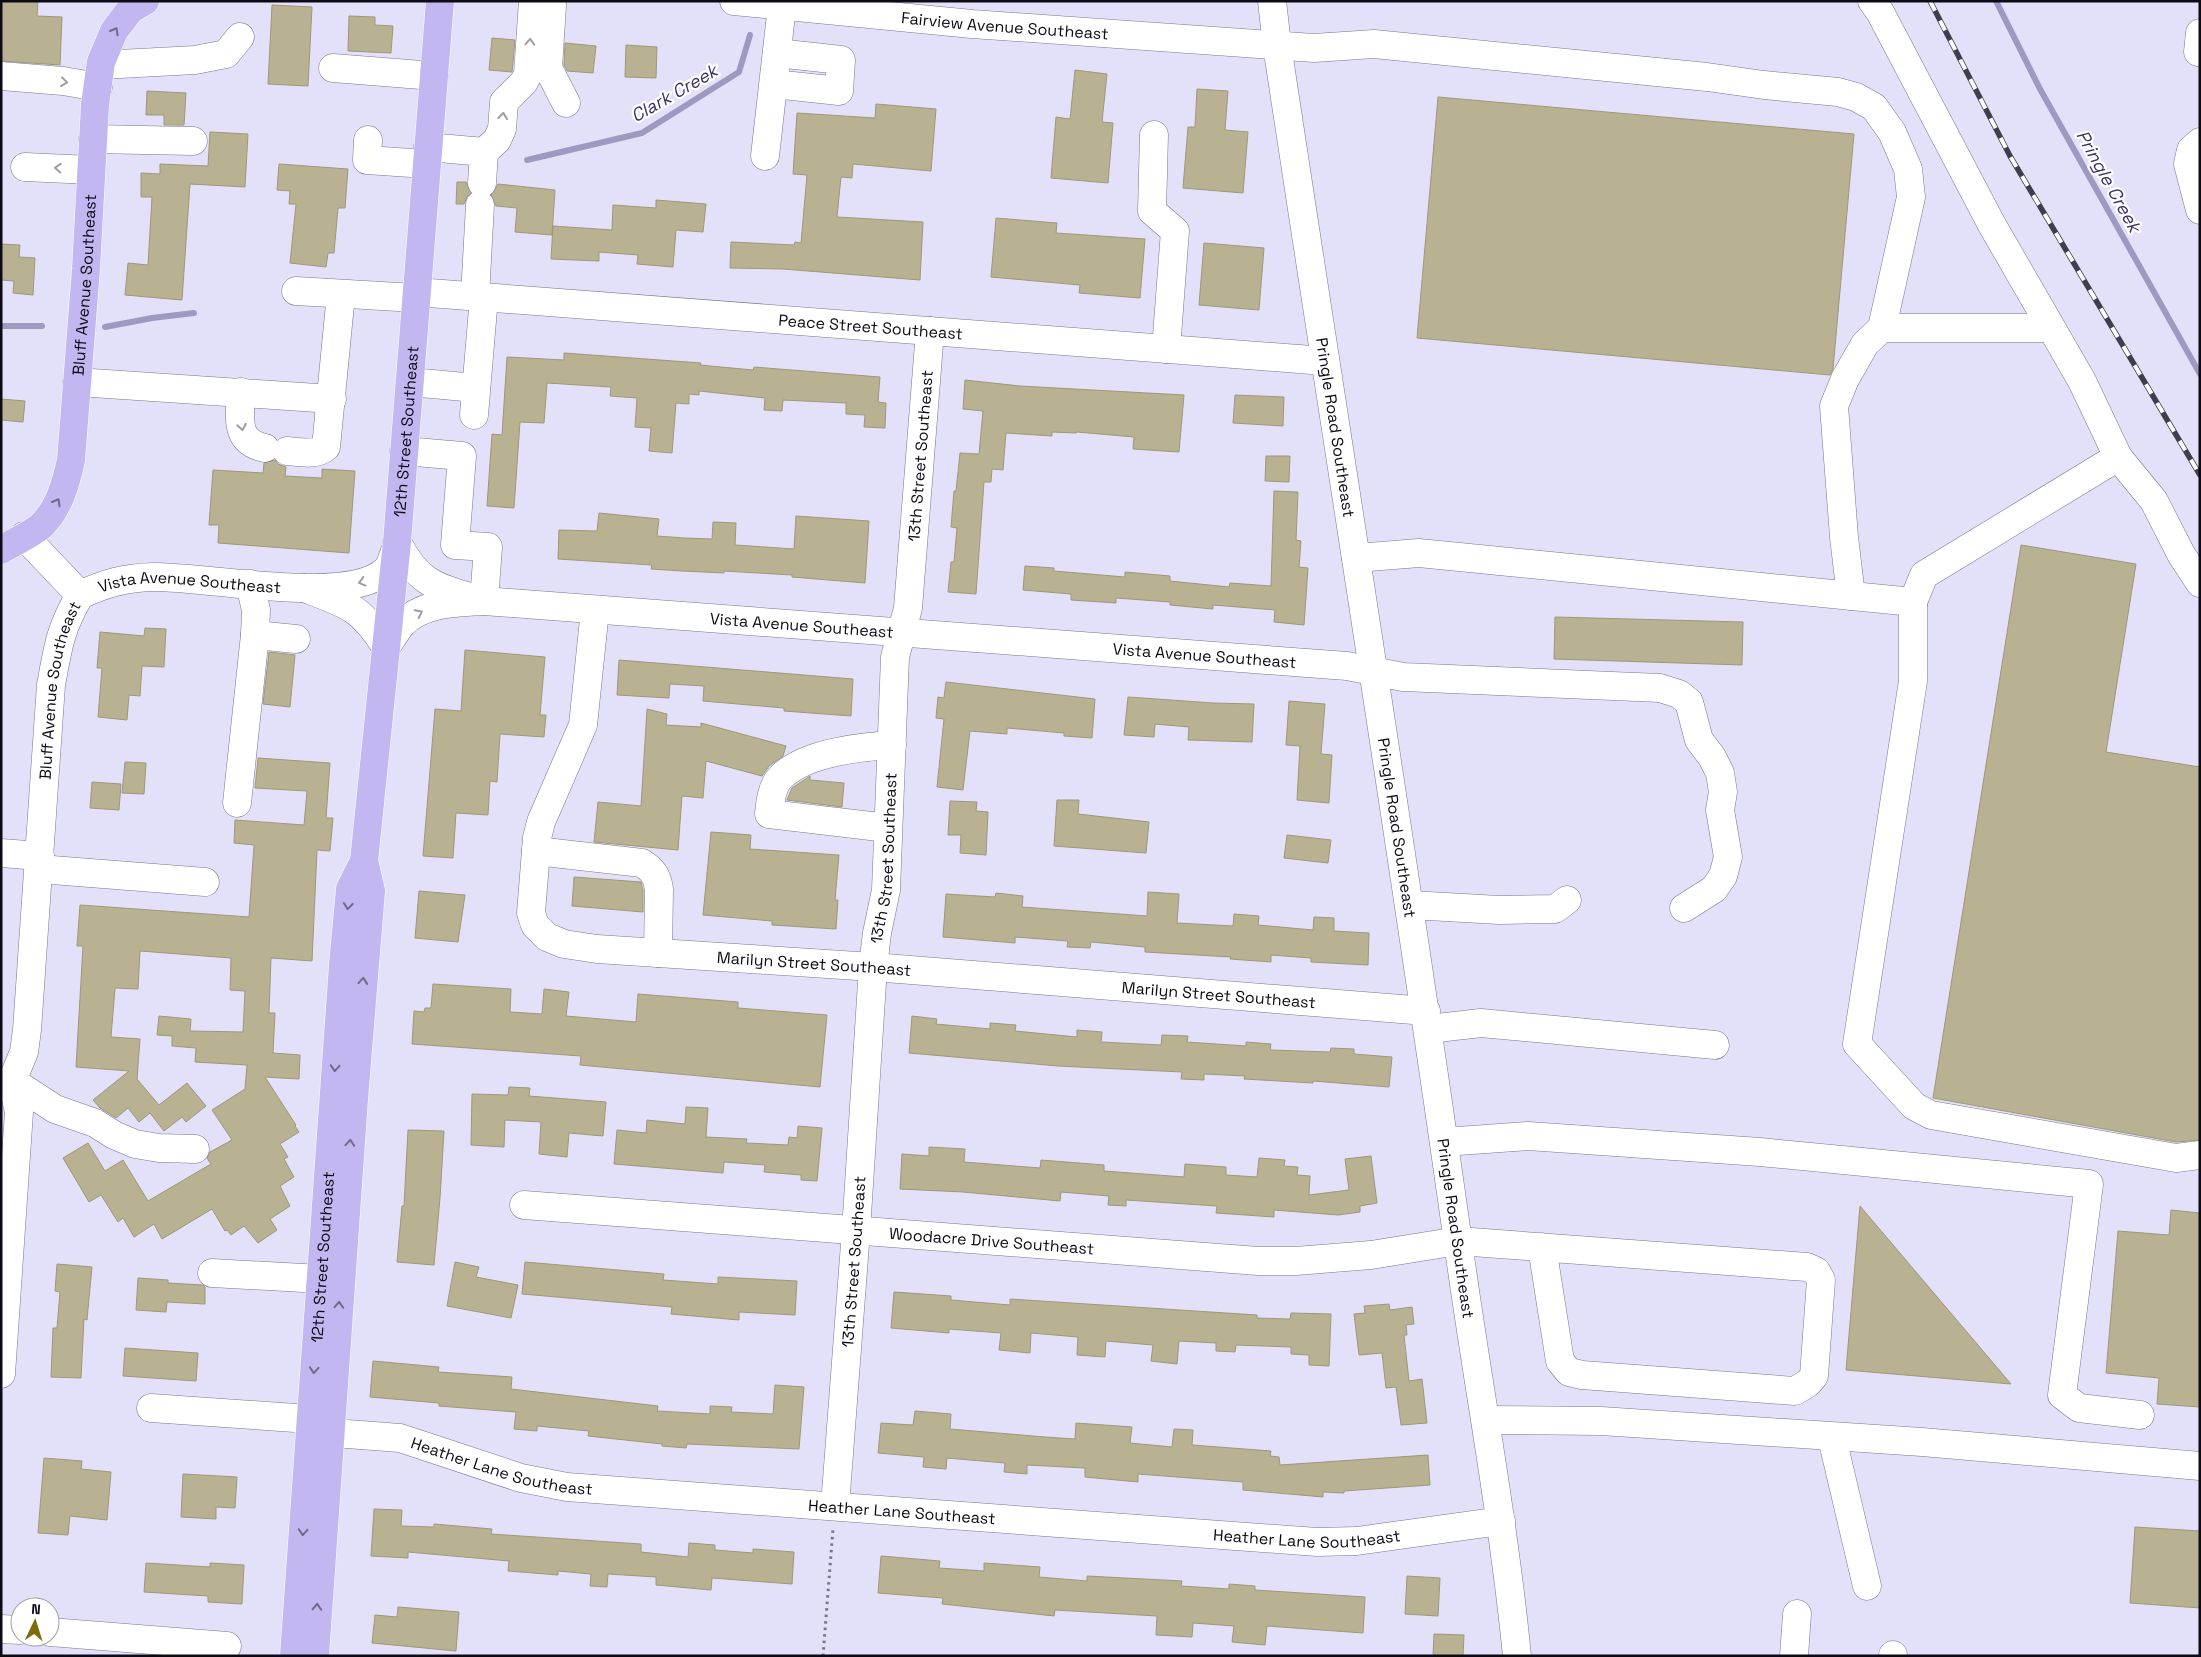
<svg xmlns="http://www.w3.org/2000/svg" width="2201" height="1657" viewBox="0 0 2201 1657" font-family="'Space Grotesk',sans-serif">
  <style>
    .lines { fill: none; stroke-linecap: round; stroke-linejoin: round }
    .stream { stroke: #9e99c1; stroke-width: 6 }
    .building { fill: #b8b292; stroke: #9e9878 }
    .minor-casing { stroke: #797592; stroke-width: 29 }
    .major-casing { stroke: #fff; stroke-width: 29 }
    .path { stroke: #797789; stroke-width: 3; stroke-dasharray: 2.5 4; stroke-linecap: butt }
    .minor { stroke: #fff; stroke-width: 28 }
    .major { stroke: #c2b7f0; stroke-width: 28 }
    .rail-casing { stroke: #403e4c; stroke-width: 5.5 }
    .rail { stroke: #fff; stroke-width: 4; stroke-dasharray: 11; stroke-linecap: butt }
    .oneway { stroke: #70698d }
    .oneway2 { stroke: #9e9da1 }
    .labels { text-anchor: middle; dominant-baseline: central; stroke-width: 4.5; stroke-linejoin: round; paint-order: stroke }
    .street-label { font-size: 16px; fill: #0c0a15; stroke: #fff }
    .water-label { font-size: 18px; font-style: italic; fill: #3c3165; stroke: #fff }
  </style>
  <rect width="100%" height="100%" fill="#e3e0fa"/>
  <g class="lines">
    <path class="stream" d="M1996 1 2040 89 2200 374
      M527 160 642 133 739 72 750 35
      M1 326H42
      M105 327 152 318 194 313"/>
  </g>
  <path class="building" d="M1 1H38L37 16 62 17 60 65 1 61Z
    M272 5 312 7 308 86 268 84Z
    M349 16 375 17V25L393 26 391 53 348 51Z
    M492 38 515 40 512 72 489 70Z
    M565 43 596 46 593 73 567 71 564 65Z
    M626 45 657 47 656 78 625 77Z
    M1075 70 1107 74 1102 122 1113 123 1108 183 1051 178 1056 117 1070 119Z
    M1197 89 1228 91 1225 130 1248 132 1243 193 1183 188 1188 127H1195Z
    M147 91 186 93 184 125H164V115H146Z
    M1438 97 1854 134 1833 369 1830 375 1417 338Z
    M876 104 936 109 931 171 853 164 852 178 841 177 837 217 923 222 920 280 783 269 730 268 731 242 794 245 795 242 801 243 807 175 793 174 797 113 875 118Z
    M210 132 248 134 245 187 190 184 182 300 125 295 128 263 148 265 152 197H141V173L160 174V164L208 166Z
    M279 164 348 169 345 208H338L334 253H328L326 267 290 263 296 204H289L290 191 277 190Z
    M457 182H466L471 193 467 197 464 204H456Z
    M498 184 555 190 552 235 515 232 517 208 496 206 491 195Z
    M656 200 706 204 703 232 676 230 673 267 637 264 638 255 599 252V261L551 259 553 226 612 230 613 205 656 208Z
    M996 218 1057 223 1056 233 1145 239 1140 298 1079 293 1080 285 991 277Z
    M1204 243 1264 248 1259 310 1199 305Z
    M1 244 20 245 19 257 35 258 33 295 13 293 14 281 1 280Z
    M564 353 701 363 700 365 753 370 754 367 880 377 878 402 886 403 885 428 864 427 865 415 846 414V403L783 400 782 411 764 410 765 398 699 391V395L689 394V404L676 403 672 453 649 451 651 428 635 427 637 398 610 396 611 387 547 383 544 423 520 422 514 508 487 506 492 434 502 435 507 357 564 360Z
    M965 380 1020 386 1184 395 1179 452 1133 449 1134 437 1077 432 1076 433 1052 432V436L1006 433 1003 470 992 469 991 482H984L976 594 948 592 951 562H954L957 528 951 527 954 491H956L960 453 979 454 983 411 963 409Z
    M1235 395 1284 397 1283 426 1233 423Z
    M1 399 25 401 23 422 1 420Z
    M1266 456H1290L1289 482 1265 481Z
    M275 460 278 464 286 467 285 476 322 478V469L355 471 349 553 218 543 219 525H209L213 470 263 473 264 463Z
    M1274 491 1298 492 1296 540 1301 541 1299 567 1308 568 1304 625 1274 622 1275 610 1213 605V609L1170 605V602L1116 598V603L1071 600V594L1023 590 1025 566 1054 568V571L1125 577V572L1170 576V581L1229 587 1230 583 1271 586Z
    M599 513 659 519 657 536 685 538 712 539 713 522 736 523 735 545 794 549 796 516 869 521 865 583 792 577V575L724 571V573L682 571 651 569 652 565 558 559 559 530 597 531Z
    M2021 545 2136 564 2106 752 2200 767V1140L2176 1142 1933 1098Z
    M1555 617 1743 622 1742 665 1554 659Z
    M145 628 166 629 164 667 142 666 140 696 129 695 127 720 98 717 102 668H97L100 632 144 636Z
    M465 650 545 657 540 715H546L544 737 500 734 497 782 490 781 488 815 456 813 453 858 423 856 435 709 461 711Z
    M269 652 295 655 290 707 263 704Z
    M619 660 853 679 851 716 784 711V708L703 701 704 686 670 684 669 698 617 695Z
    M946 682 1095 699 1092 738 1064 736V733L1007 728V734L970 731 963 790 937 787 944 719 936 718 938 697 944 698Z
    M1128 697 1213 703 1254 704 1252 742 1188 740 1189 727 1155 724 1154 737 1124 735Z
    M1289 701 1325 704 1321 754 1332 755 1329 803 1297 800 1300 746 1286 745Z
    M647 709 667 714 666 725 701 727V723L786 746 783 756 769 766 762 776 706 761 703 798 682 796 678 850 594 842 598 802 641 806Z
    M258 758 330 763 326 818H333L330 851 317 850 312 961 271 958 269 1013H275L273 1053 300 1055 299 1079 265 1077 296 1125 295 1126 299 1132 280 1144 288 1157 284 1159 294 1177 280 1186 290 1206 270 1219 277 1230 258 1243 244 1226 231 1235 227 1230 225 1231 212 1209 162 1239 154 1224 134 1237 123 1218 118 1222 101 1195 89 1202 63 1158 88 1143 105 1171 123 1160 148 1201 211 1164 207 1158 210 1152 232 1140 212 1110 245 1089 247 1065 195 1062 196 1048 172 1046V1036L157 1035 159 1016 191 1019 190 1031 243 1032 245 991 230 990 231 958 140 951 138 989 115 988 111 1037 140 1039 137 1079 159 1105 187 1083 206 1106 186 1122 182 1117 164 1131 150 1113 139 1122 128 1108 116 1118 100 1108 93 1100 129 1071 76 1067 83 946H77L80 905 249 917 254 845 234 843 235 820 304 825 307 791 255 788Z
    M125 762 146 763 144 794 122 793Z
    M810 776V780L844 783 842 807 787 800 792 788Z
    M92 782 121 784 119 810 90 808Z
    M1057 800H1079L1078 814 1149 822 1146 853 1054 846Z
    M950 801 977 802 976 811 988 812 986 855 960 853 961 835H948Z
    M711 832 751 835 750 849 839 855 835 900H838L836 929 772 925V921L703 915Z
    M1287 835 1331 840 1328 863 1284 858Z
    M574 877 641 882 643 890V912L572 906Z
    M419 891 465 895 458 942 415 938Z
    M1148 892 1179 894 1177 923 1233 926 1234 914 1259 916 1258 925 1313 930 1314 917 1334 918V931L1369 933 1368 965 1311 962V958L1271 955V962L1230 959 1231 957 1145 952V947L1091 942 1090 948 1067 947 1068 941 1015 937V943L943 937 946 894 995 897 996 893 1023 896 1022 907 1147 916Z
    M433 984 511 989 510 1012 542 1014 544 989 569 992 566 1016 636 1022 638 994 738 1002V1008L827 1015 820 1087 580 1065 581 1056 412 1044 414 1011 424 1012 425 1008H431Z
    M912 1016 937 1019 936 1024 990 1029V1023L1016 1025 1015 1031 1077 1037V1030L1102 1032 1101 1042 1161 1045 1162 1035 1188 1036 1187 1042 1246 1046V1042L1271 1044 1270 1050 1330 1052 1331 1048 1354 1049V1054L1392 1057 1389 1087 1313 1081V1083L1244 1079 1245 1076 1204 1074V1080L1181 1079 1182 1072 1058 1066 909 1053Z
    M509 1087 530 1088 529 1096 606 1102 603 1136 569 1133 567 1157 539 1154 541 1122 505 1120 504 1147 471 1145 472 1094 508 1095Z
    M686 1107 708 1108 706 1137 747 1139 746 1143 788 1145 789 1137 797 1138 798 1126 822 1128 817 1181 801 1180V1175L764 1172 765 1165 724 1162 723 1173 614 1164 617 1130 646 1133 647 1120 685 1124Z
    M408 1130 444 1131 440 1198 434 1265 397 1262 402 1206H404Z
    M929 1147 965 1149 964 1162 1040 1168 1041 1160 1104 1165V1171L1184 1177 1185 1164 1226 1167V1175L1257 1177 1259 1158 1285 1160 1284 1166 1298 1167 1297 1175 1310 1176 1309 1195 1349 1190 1345 1159 1371 1156 1377 1203 1360 1206V1212L1338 1215 1274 1210V1217L1216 1213 1217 1206 1126 1200V1206L1108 1205 1109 1196 1061 1192 1060 1201 963 1192 900 1189 902 1154 929 1156Z
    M1860 1206 2011 1384 1846 1370Z
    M2171 1210 2200 1213V1407L2157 1404 2159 1378 2106 1373 2118 1231 2169 1235Z
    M455 1262 479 1267 476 1277 518 1285 511 1318 447 1306Z
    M525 1262 664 1274 663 1280 718 1284V1277L797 1281 795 1315 739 1312V1320L671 1314 672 1307 522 1294Z
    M57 1264 92 1267 87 1320 84 1319 81 1378 51 1377 53 1328H57L60 1292 55 1291Z
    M138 1278 168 1280V1283L203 1285 205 1287V1304L167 1302 166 1312 136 1310Z
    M894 1292 951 1296V1300L1010 1305V1299L1257 1315V1318L1290 1319 1291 1313 1331 1314 1329 1366 1309 1365V1355L1291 1354V1347L1236 1345 1235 1352 1216 1351V1343L1179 1341 1177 1364 1151 1361 1153 1345 1106 1341 1105 1357 1077 1355 1078 1337 1031 1333 1030 1353 999 1350 1001 1333 949 1329V1333L891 1328Z
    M1389 1304 1390 1310 1412 1307 1414 1324 1406 1325 1407 1335H1404L1409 1381 1422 1379 1427 1423 1401 1425 1396 1387 1386 1388 1382 1353 1359 1355 1354 1314 1365 1313 1364 1306Z
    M125 1348 198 1353 196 1381 123 1376Z
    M373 1361 439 1367 438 1372 512 1377 511 1389 658 1406 657 1411 710 1414V1406L732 1407 731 1412 773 1414 775 1385 804 1387 799 1449 687 1444 686 1448 662 1446V1444L588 1436 589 1431 537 1426V1431L514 1429 516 1412 439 1406V1403L370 1397Z
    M915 1411 951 1414 950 1429 1045 1437 1075 1439 1076 1423 1132 1427 1130 1443 1172 1447 1174 1429 1193 1430 1192 1445 1271 1451 1270 1456 1279 1457 1280 1465 1428 1455 1430 1485 1344 1491V1493L1323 1492V1497L1243 1490V1482L1138 1474V1482L1085 1477V1468L1027 1465V1474L1004 1472 1005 1463 947 1458 946 1469 923 1467 924 1457 878 1453 881 1423 913 1425Z
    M44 1458 82 1461 81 1469 111 1472 107 1520 70 1516 68 1535 38 1533Z
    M183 1474 237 1477 235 1508 216 1507V1519L181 1517Z
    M374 1509 402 1510 401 1526 434 1527V1524L492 1529 491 1534 641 1544V1552L688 1557 689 1543 715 1545V1550L753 1553V1549L794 1552 792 1584 712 1578 711 1590 656 1585V1577L608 1574 607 1587 590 1586 591 1574 558 1571V1575L508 1571 509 1561 408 1552V1558L371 1556Z
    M2135 1527 2200 1531V1608L2130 1603Z
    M881 1556 940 1561 939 1568 984 1571V1563L1040 1567 1039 1577 1087 1581V1576L1182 1581 1181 1586 1229 1589V1584L1255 1586V1590L1365 1597 1363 1633 1267 1626 1265 1645 1232 1642 1234 1626 1193 1623 1192 1637 1156 1635 1157 1616 1055 1610 1054 1616 942 1604 943 1598 878 1593Z
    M146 1563 210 1567V1563L244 1565 242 1604 208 1602V1596L144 1592Z
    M1407 1576 1440 1578 1438 1616 1405 1614Z
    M398 1607 459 1612 456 1651 372 1643 375 1615 397 1617Z
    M1434 1634 1464 1635 1463 1656H1433Z"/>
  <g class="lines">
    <defs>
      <g id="minor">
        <path id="s1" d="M734 1 972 24 1314 48 1374 44 1707 77 1764 85 1838 92 1856 97 1874 107 1892 132 1908 169 1911 197 1882 328 1865 344 1845 379 1834 406 1844 537 1851 596"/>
        <path id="s2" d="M1272 1 1277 45C1337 442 1401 837 1457 1235 1476 1375 1503 1514 1517 1656"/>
        <path d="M1872 1 1880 12 1992 225 2082 381 2118 457 1924 575 1913 602"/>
        <path d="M552 5 548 68 566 103"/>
        <path d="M2198 52 2200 33"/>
        <path d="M101 65 195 60 226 54 240 37"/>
        <path d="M333 68 434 76"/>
        <path d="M1 76 63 81 98 87"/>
        <path d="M774 84 839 91 841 60 777 53"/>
        <path d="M1154 135 1152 211 1175 231 1166 349"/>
        <path d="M93 139 193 141"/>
        <path d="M368 140 367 160 426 164"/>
        <path d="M2200 142 2191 150 2188 164 2200 210"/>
        <path d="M428 147 484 152 482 183"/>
        <path d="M484 152 497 140 502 129 504 102 524 82 528 74 533 1"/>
        <path d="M765 156 782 6"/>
        <path d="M25 167 91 170"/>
        <path d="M296 291 416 298"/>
        <path id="s3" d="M416 292 1325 361"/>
        <path d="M475 296 480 205"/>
        <path d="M1882 328H2051"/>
        <path d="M77 382 332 399"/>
        <path d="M410 382 476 388"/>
        <path d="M241 392C240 417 234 442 265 448"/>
        <path d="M474 415 484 297"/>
        <path d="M287 451C299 452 316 456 326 447L341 294"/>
        <path d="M404 451 462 456 455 545 488 547 484 601"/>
        <path d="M2118 457 2154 501 2181 554 2200 583"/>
        <path d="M24 536 80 595"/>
        <path d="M397 542C417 581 432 586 473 598"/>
        <path d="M1356 558 1419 553 1913 602V681L1857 1044 1914 1106 1931 1115 2176 1158 2200 1155"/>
        <path id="s4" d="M304 588C347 604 361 607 386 647 391 640 396 631 402 624 423 602 456 603 484 601L1347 666 1403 677 1660 688 1679 694 1689 702 1699 740 1712 757 1720 773 1723 792 1720 810 1728 857 1723 876 1714 889 1684 908"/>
        <path id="s5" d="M80 595C106 583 124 578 153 577 205 576 347 606 385 571 390 567 393 557 395 551"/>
        <path id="s6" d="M595 610 583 725 541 822 537 838 531 913 535 925 547 937 564 944 597 949 873 967 1426 1011"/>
        <path d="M255 635 296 639"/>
        <path d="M237 803 255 635 256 610 250 584"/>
        <path d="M888 828 769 814C770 803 772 785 781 777 805 753 859 747 892 745"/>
        <path d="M536 851 642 863C653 870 657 876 659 889L658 953"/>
        <path d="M1 853 40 856"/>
        <path d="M39 869 205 882"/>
        <path d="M1410 905 1499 910 1555 909 1567 900"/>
        <path d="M1428 1029 1481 1023 1715 1045"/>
        <path d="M12 1081 55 1109 95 1123 114 1135 135 1144 159 1148 195 1149"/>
        <path d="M1444 1142 1528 1136 1760 1152 2089 1184 2062 1395 2079 1408 2140 1415"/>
        <path id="s7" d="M524 1205 1258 1261H1296L1371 1255 1458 1241 1807 1267 1816 1271 1821 1280 1814 1376 1808 1383 1795 1391 1582 1375 1569 1372 1560 1361 1542 1247"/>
        <path d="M212 1273 321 1279"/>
        <path id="s8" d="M1 1374 19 1112 12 1081 24 1052 27 1030 51 685C58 647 60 629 80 595"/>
        <path id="s9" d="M151 1408 295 1418 347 1434 400 1438 521 1478 567 1487 1317 1542 1357 1541 1501 1521"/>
        <path d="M1486 1420 1601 1421 1922 1442 2200 1466"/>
        <path d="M1832 1438 1867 1586"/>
        <path id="s10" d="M835 1506 856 1231 873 967 877 933 886 890 895 657 908 608 930 331"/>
        <path d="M1 1629 20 1630"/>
        <path d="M50 1632 227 1646"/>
        <path d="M1794 1656 1797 1614"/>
        <path d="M1893 1656V1655"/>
      </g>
      <g id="major">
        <path id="s11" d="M1 550C14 542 30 535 41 526 59 509 66 483 71 460L86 269 95 105 101 62 114 31 130 10 145 1"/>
        <path id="s12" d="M294 1656 343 965 350 889 364 861 397 542 440 1"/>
        <path d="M315 1656 354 1099 371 891 364 861"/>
      </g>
    </defs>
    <use href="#minor" class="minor-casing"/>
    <use href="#major" class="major-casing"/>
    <path class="path" d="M823 1656 833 1529"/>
    <use href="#minor" class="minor"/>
    <use href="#major" class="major"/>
    <defs>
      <path id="rail" d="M1930 1 2010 156 2200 475"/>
    </defs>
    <use href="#rail" class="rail-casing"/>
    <use href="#rail" class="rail"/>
  </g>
  <defs><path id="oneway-chevron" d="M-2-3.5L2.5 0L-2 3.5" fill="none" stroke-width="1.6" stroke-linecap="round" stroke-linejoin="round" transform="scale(1.25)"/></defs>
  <g class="oneway">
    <use href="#oneway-chevron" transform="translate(115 31) rotate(-60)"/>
    <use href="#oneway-chevron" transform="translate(57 502) rotate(-60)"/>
    <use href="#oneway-chevron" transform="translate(348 906) rotate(96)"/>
    <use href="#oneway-chevron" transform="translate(363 981) rotate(-85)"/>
    <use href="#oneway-chevron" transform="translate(335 1068) rotate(94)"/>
    <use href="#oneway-chevron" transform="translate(350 1143) rotate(-86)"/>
    <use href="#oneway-chevron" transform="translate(339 1305) rotate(-86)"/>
    <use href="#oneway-chevron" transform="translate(314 1370) rotate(94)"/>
    <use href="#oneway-chevron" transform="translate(303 1532) rotate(94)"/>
    <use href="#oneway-chevron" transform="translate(317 1607) rotate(-87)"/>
  </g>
  <g class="oneway2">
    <use href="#oneway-chevron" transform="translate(530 42) rotate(-86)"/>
    <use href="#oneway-chevron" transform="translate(64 82) rotate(7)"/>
    <use href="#oneway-chevron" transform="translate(503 116) rotate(-84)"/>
    <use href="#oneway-chevron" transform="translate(58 168) rotate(-177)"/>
    <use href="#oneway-chevron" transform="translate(242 427) rotate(80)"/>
    <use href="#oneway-chevron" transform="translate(362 582) rotate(165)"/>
    <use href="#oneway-chevron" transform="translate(419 613) rotate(-27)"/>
  </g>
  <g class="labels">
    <g class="street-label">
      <text stroke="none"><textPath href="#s1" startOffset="272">Fairview Avenue Southeast</textPath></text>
      <text stroke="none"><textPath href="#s11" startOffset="296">Bluff Avenue Southeast</textPath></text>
      <text stroke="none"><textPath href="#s3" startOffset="456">Peace Street Southeast</textPath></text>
      <text stroke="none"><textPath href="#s2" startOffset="431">Pringle Road Southeast</textPath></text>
      <text stroke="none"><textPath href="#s12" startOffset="1232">12th Street Southeast</textPath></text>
      <text stroke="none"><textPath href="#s10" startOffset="1055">13th Street Southeast</textPath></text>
      <text stroke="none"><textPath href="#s5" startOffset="112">Vista Avenue Southeast</textPath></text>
      <text stroke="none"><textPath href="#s4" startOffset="538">Vista Avenue Southeast</textPath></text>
      <text stroke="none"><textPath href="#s4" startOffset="942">Vista Avenue Southeast</textPath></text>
      <text stroke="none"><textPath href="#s8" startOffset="690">Bluff Avenue Southeast</textPath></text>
      <text stroke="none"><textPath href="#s2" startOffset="836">Pringle Road Southeast</textPath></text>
      <text stroke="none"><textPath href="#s10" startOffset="650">13th Street Southeast</textPath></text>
      <text stroke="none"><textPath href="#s6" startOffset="612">Marilyn Street Southeast</textPath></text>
      <text stroke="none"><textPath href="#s6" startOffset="1018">Marilyn Street Southeast</textPath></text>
      <text stroke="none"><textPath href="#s2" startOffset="1241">Pringle Road Southeast</textPath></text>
      <text stroke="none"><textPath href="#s7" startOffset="469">Woodacre Drive Southeast</textPath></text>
      <text stroke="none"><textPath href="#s12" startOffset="400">12th Street Southeast</textPath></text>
      <text stroke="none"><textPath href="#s10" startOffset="245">13th Street Southeast</textPath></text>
      <text stroke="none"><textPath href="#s9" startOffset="358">Heather Lane Southeast</textPath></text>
      <text stroke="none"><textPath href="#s9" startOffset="762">Heather Lane Southeast</textPath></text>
      <text stroke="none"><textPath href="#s9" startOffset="1168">Heather Lane Southeast</textPath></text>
    </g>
    <g class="water-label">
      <text transform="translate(674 93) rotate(-30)">Clark Creek</text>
      <text transform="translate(2109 181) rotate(61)">Pringle Creek</text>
    </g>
  </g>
  <rect width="2201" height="1657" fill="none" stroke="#0c0a15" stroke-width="5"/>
  <g transform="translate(35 1622) rotate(4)"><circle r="24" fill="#ffffff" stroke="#9e9da1"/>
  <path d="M0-4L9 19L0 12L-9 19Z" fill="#7d6d08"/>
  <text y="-8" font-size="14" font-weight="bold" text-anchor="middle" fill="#0c0a15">N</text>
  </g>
</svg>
